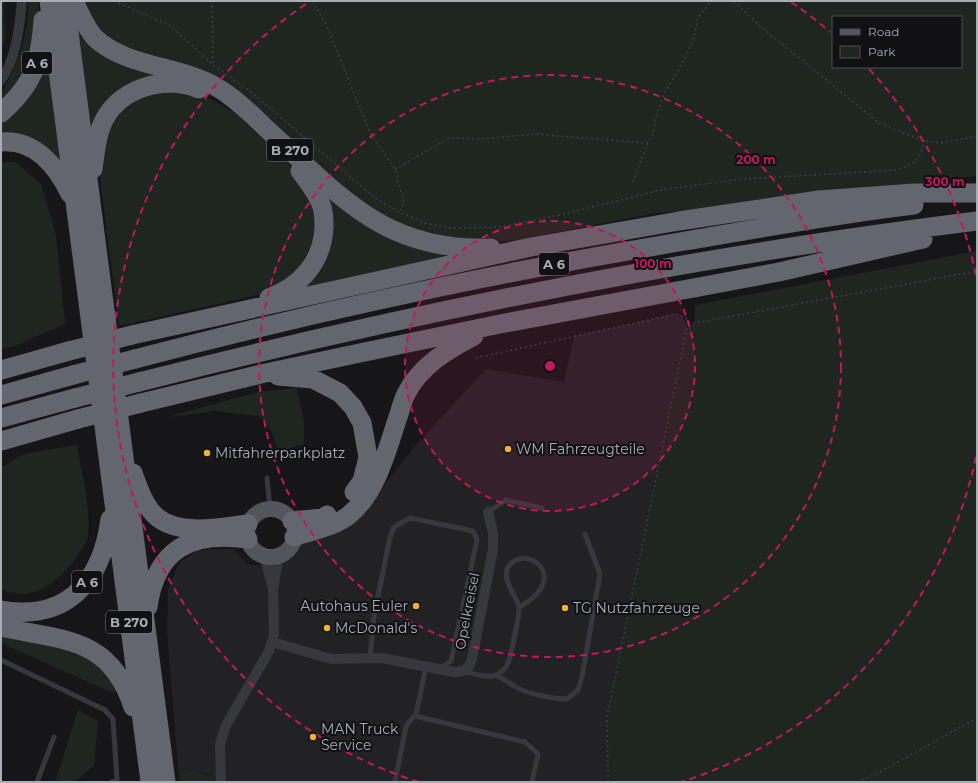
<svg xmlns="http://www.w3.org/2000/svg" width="978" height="783" viewBox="0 0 978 783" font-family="Montserrat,sans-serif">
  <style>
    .built { fill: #222225 }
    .green { fill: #1e261f; fill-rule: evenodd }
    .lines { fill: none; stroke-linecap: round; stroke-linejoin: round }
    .path { stroke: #3d3f44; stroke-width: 1.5; stroke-dasharray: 2 3; stroke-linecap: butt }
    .lane { stroke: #37383d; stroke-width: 5 }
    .street { stroke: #37383d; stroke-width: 10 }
    .primary { stroke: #53555c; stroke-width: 16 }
    .highway { stroke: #63666e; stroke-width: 19 }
    .highway-bridge { stroke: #63666e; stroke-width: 19 }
    .ring { fill: none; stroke: #c2185b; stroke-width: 2; stroke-dasharray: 7 5 }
    .poi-dot { fill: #f2b134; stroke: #111113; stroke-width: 1.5 }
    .labels { text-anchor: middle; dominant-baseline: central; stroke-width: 4; stroke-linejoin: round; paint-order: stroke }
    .shield { fill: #111113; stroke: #7b7e86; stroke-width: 1 }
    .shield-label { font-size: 13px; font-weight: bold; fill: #a8adb8 }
    .poi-label { font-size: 14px; fill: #a8adb8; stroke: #111113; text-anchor: start }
    .street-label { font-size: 14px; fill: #a8adb8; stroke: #111113 }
    .centre { fill: #c2185b; stroke: #111113; stroke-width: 2 }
    .ring-label { font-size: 12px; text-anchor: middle; font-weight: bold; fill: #c2185b; stroke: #111113; stroke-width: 4; stroke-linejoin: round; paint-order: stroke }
  </style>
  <rect width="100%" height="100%" fill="#161618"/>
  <path class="built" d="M676 314 684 319 687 327 607 717 608 782H214L213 775 178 767 167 633 168 590 178 565 196 550 234 549 248 565H280L301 543 363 512 415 446 486 369 564 382 574 336Z"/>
  <path class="green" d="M1 1H4L5 41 1 48Z
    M28 1H38C40 15 40 46 34 59 26 77 11 93 1 109 1 87 4 89 13 71 22 50 30 24 28 1Z
    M81 1H977V176L718 208 657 213 516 240 456 243 382 220 242 99 151 60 98 33ZM833 17H961V67H833Z
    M74 14 160 73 90 135Z
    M47 42 65 175 1 135V123L14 109Z
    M157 89 204 95 236 114 280 155 298 174 315 204V239L302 269 266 293 119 326C115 292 110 259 106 226 103 197 95 163 106 135 115 112 135 97 157 89Z
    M1 162H16L41 184 56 235 65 324 12 347 1 348Z
    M326 196 466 253 304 289 309 283Z
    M977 251V782H608L607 717 687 327 695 324V305Z
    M297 388 304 423V444L278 452 271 430 259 416 215 411 163 418 258 392Z
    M77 445C82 475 91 506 88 537 87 542 82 548 79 553 63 579 33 605 1 589V468L23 454Z
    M1 631 86 654 117 683 115 694 1 643Z
    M78 710 98 721 94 765 75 782H55Z
    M178 767 213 776 214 782H180Z"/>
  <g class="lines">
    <path class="path" d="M114 1 171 26 213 65 250 91 375 198 399 212 425 223 451 228 499 227 559 215 666 189 742 179 897 170C916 164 920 160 924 141
      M212 1 213 65
      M312 1 327 26 370 133 395 169 404 203 399 212
      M734 1 760 26 879 123 924 141 944 143 977 136
      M395 169 450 138 481 139 534 134 648 143 653 134 656 117 665 91 679 69 694 38 698 17 712 1
      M633 182 648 143
      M476 358 676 314 686 318 691 325
      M608 782 607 717 687 327 695 323 977 271
      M857 782 876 774 977 718"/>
    <path class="lane" d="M267 478 270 509
      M488 512 506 500 542 508
      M370 658 374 616 390 537 394 527 410 518 473 531 477 540 451 661 440 668
      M1 660 105 710 113 719 117 780 111 782
      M463 671C473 673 487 679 496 675 499 674 506 668 507 665 511 657 519 617 519 608 520 598 492 573 516 560 531 553 549 568 543 584 539 595 529 601 520 607
      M496 675C504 679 510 684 518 688 527 694 556 699 567 699L578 690 582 677 600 574 585 534
      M415 716 525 742 538 754 532 782
      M37 782 54 737
      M395 782 406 726 416 714 426 667"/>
    <path class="street" d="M1 80C17 57 19 28 22 1
      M264 555 272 585
      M272 642 331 659 382 658 454 672 463 671 469 666 472 659 493 549V533L488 512
      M221 782 220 745 225 727 269 651 274 635 273 589 279 555"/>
    <path class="primary" d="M247 533a24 24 0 1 1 48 0a24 24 0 1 1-48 0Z"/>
    <path class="highway" d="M49 1 150 782
      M65 1 166 782
      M74 1C80 14 86 28 95 38 127 68 181 65 218 88 238 100 254 117 271 133 342 198 386 252 491 248
      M1 113C34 84 40 63 43 20
      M1 142C35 139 57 167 70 194
      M93 169C95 156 96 140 101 127 115 89 163 74 199 89
      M269 298C301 286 322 262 324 228 324 222 324 213 322 207 318 193 308 182 300 171
      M132 335 531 247 679 221 819 200 914 193H977
      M135 359C317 311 500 272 685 241 762 228 837 214 914 205
      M1 370 69 351
      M278 376 313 379 340 393 353 407 362 423 368 457 362 481 354 492
      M139 382C414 312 694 256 977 221
      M1 395 73 375
      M141 403 261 374 355 354 500 324 779 272 923 239
      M1 418 75 398
      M1 441 78 419
      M133 473C138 487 145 508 158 518 182 536 221 527 248 524
      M292 521 323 518 327 515
      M294 537C312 530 332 528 348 516 376 494 386 453 397 420 400 412 402 402 406 394 420 366 447 350 474 336
      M148 607C156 548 192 531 248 539
      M1 610C67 622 102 581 110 519
      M1 627C63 641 110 636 133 707"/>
    <path class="highway-bridge" d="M69 351 132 335
      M73 375 135 359
      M75 398 139 382
      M78 419 141 403"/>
  </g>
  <circle cx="550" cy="366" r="145" fill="#c2185b" fill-opacity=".12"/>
  <g class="ring">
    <circle cx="550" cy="366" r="145"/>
    <circle cx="550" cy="366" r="291"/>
    <path d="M976 457A436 436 0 0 1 681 782M419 782A436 436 0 0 1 309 2M791 2A436 436 0 0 1 830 32M869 69A436 436 0 0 1 976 275"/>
  </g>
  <g class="poi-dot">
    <circle cx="508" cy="449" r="4"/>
    <circle cx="207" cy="453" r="4"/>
    <circle cx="416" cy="606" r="4"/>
    <circle cx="565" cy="608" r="4"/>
    <circle cx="327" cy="628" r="4"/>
    <circle cx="313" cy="737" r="4"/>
  </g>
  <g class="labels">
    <g class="shield">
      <rect x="22" y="52" width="30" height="22" rx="3"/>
      <rect x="267" y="139" width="46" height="22" rx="3"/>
      <rect x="539" y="253" width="30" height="22" rx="3"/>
      <rect x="72" y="571" width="30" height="22" rx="3"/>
      <rect x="106" y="611" width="46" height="22" rx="3"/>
    </g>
    <g class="shield-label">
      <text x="37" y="63">A 6</text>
      <text x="290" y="150">B 270</text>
      <text x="554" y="264">A 6</text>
      <text x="87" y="582">A 6</text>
      <text x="129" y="622">B 270</text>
    </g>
    <g class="poi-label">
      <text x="516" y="449">WM Fahrzeugteile</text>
      <text x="215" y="453">Mitfahrerparkplatz</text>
      <text x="408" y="606" text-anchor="end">Autohaus Euler</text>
      <text x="573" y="608">TG Nutzfahrzeuge</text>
      <text x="335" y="628">McDonald's</text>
      <text x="321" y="729">MAN Truck<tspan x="321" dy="16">Service</tspan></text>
    </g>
    <g class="street-label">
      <text transform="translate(467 611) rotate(-79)">Opelkreisel</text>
    </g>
  </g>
  <circle cx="550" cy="366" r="6" class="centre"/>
  <g class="ring-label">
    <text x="756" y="164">200 m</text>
    <text x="945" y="186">300 m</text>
    <text x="653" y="268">100 m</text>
  </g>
  <rect width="978" height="783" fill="none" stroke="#a8adb8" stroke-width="4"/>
  <rect x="832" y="16" width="130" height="52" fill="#111113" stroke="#4d4f55"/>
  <rect x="840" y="29" width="20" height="6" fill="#53555c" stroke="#4d4f55"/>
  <text x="868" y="36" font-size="12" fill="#a8adb8">Road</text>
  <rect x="840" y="46" width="20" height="12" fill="#1e261f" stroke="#4d4f55"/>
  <text x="868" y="56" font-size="12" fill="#a8adb8">Park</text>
</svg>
